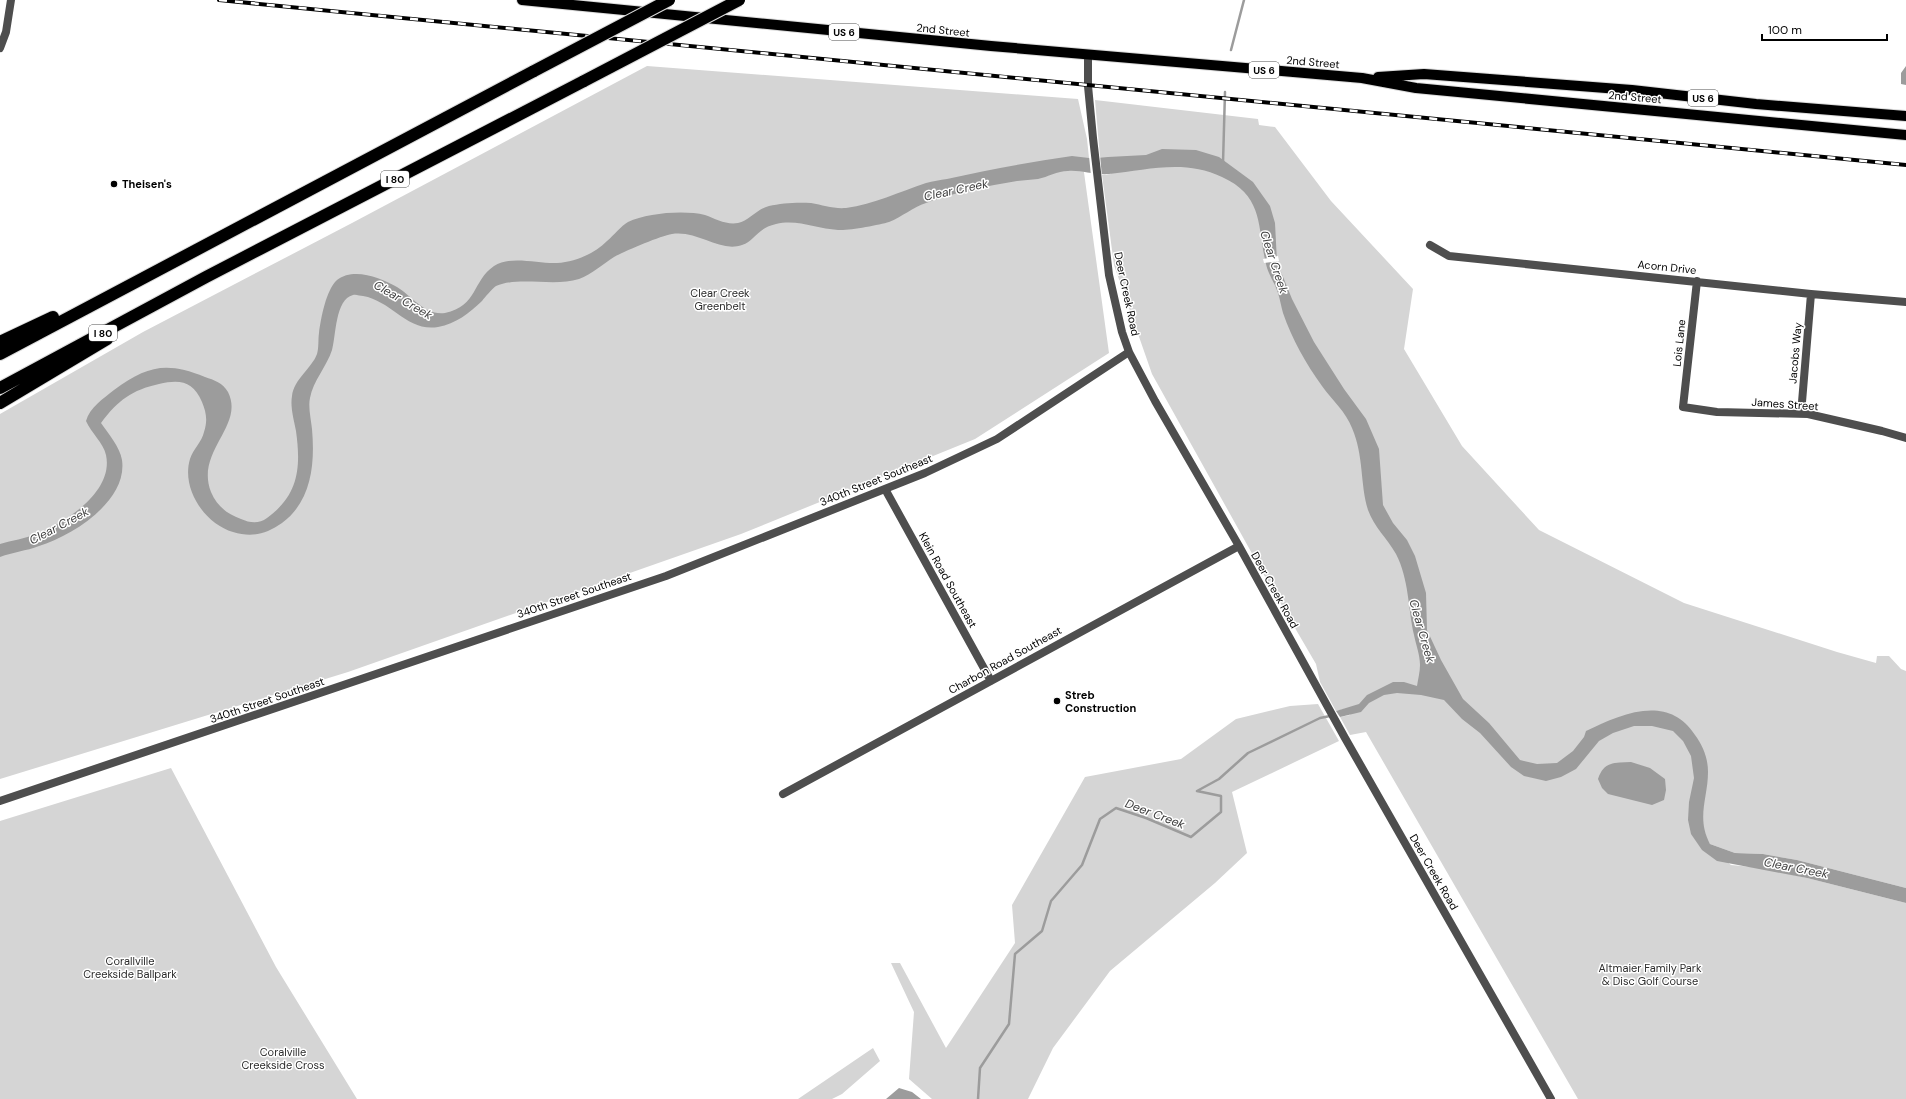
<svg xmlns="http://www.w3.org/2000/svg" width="1906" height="1099" viewBox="0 0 1906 1099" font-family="'DM Sans',sans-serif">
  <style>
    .green { fill: #d5d5d5 }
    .water { fill: #9c9c9c }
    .pier { fill: #fff }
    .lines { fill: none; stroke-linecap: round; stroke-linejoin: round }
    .stream { stroke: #9c9c9c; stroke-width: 2.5 }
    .primary-casing { stroke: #dbdbdb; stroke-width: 12 }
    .motorway-casing { stroke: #dbdbdb; stroke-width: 14 }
    .minor { stroke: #4e4e4e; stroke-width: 8 }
    .primary { stroke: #000; stroke-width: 10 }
    .motorway { stroke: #000; stroke-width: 12 }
    .rail-casing { stroke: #000; stroke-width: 4 }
    .rail { stroke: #fff; stroke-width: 2.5; stroke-dasharray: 8; stroke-linecap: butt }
    .motorway-bridge-casing { stroke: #dbdbdb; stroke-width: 14; stroke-linecap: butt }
    .motorway-bridge { stroke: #000; stroke-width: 12 }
    .poi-dot { fill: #000; stroke: #fff; stroke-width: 1.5 }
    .labels { text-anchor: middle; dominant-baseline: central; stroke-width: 3; stroke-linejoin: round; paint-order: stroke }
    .shield { fill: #fff; stroke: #4c4c4c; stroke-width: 1 }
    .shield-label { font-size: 10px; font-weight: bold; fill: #000 }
    .street-label { font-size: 11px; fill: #000; stroke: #fff }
    .poi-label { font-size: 11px; font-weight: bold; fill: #000; stroke: #fff; text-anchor: start }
    .park-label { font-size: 11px; fill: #2c2c2c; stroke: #fff }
    .water-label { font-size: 12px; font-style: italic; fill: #3d3d3d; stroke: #fff }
  </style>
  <rect width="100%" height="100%" fill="#fff"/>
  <path class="green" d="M647 66 1078 99 1087 139 1089 158H1082L1109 353 975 439 741 534 348 672 0 779V414L143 332 352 223Z
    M1095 100 1258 119 1259 125 1275 127 1331 201 1413 289 1404 349 1462 446 1539 530 1684 603 1837 652 1876 663 1877 656H1889L1901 669 1906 671V888L1797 860 1763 854 1735 853 1710 844 1703 831 1692 834 1731 865 1762 868 1807 878 1906 903V1099H1578L1366 732 1350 735 1340 717 1350 715 1352 707 1336 711 1320 682 1316 664 1264 575 1152 374 1114 265 1102 175 1111 174 1109 157H1100Z
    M1318 704 1339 741 1232 792 1247 853 1215 883 1110 971 1053 1048 1028 1099H932L909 1079 914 1012 891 963H900L946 1048 1015 943 1012 905 1085 777 1181 759 1236 719 1290 706Z
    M171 768 276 967 357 1099H0V821Z
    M873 1048 880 1061 842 1094 832 1099H798Z"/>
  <path class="water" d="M1906 66V85L1901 84V73Z
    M1162 149 1196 150 1219 157 1253 182 1270 206 1275 223 1277 262 1292 299 1314 342 1344 389 1366 419 1379 449 1383 505 1393 523 1407 540 1415 556 1426 593 1427 630 1441 660 1463 699 1489 723 1520 760 1537 764 1557 763 1573 751 1584 737 1586 731C1621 714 1668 693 1695 735 1703 746 1708 758 1708 772 1708 798 1696 818 1710 844L1735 853 1763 854 1797 860 1906 888V903L1807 878 1717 861 1702 850 1691 834 1688 820 1689 802 1694 778 1691 756 1683 741 1673 731 1652 726H1634L1613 733 1599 741 1576 769 1561 777 1546 781 1524 776 1511 767 1480 733 1462 719 1444 700 1421 695 1397 693 1384 695 1369 703 1361 712 1340 717 1336 711 1359 704 1367 695 1393 682H1404L1417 686C1418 679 1420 672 1420 665 1420 655 1416 645 1414 635 1408 608 1409 579 1396 554 1387 538 1374 527 1368 510 1360 484 1364 456 1352 428 1346 412 1332 400 1322 386 1306 364 1292 339 1283 313 1281 306 1280 299 1278 293 1275 283 1268 274 1266 264 1257 226 1264 196 1222 177 1185 159 1147 170 1109 174 1092 175 1082 170 1068 171 1057 171 1048 177 1038 179 1031 180 1024 180 1017 181 987 186 955 192 926 203 913 207 902 217 889 222 879 225 848 231 838 230 817 229 798 219 776 224 757 228 755 241 742 245 720 253 698 230 672 234 660 236 625 251 614 257 603 264 592 274 579 279 554 287 519 276 496 286 492 289 485 297 482 301 469 313 456 324 438 327 407 332 392 301 363 296 360 296 356 294 353 295 335 299 336 337 332 350 327 366 313 381 310 398 308 407 311 419 312 429 315 463 312 501 282 523 266 534 252 538 233 532 205 524 181 489 190 459 193 449 202 442 204 432 208 420 206 412 202 402 193 381 180 379 159 384 132 390 118 400 101 423 108 433 120 447 122 460 128 501 72 536 39 546 26 551 13 552 0 557V544C12 540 25 539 36 534 65 523 114 492 106 455 103 442 91 433 86 421 90 407 103 399 114 390 147 366 166 361 205 377 214 380 223 383 228 392 245 426 195 451 211 492 217 506 227 514 241 519 250 523 259 524 267 518 299 495 301 467 296 431 294 420 290 407 292 396 294 379 312 368 317 354 319 348 318 339 319 333 321 318 326 290 337 280 354 267 381 278 397 287 412 296 425 316 445 313 478 306 472 281 494 266 510 255 539 264 557 263 575 262 594 254 607 241 614 235 621 226 628 222 647 213 684 210 705 215 716 219 726 225 738 223 749 221 757 209 769 206 781 203 798 202 811 203 823 205 833 209 846 208 874 204 899 192 926 183 933 181 940 180 947 179 988 170 1030 162 1072 156L1089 158 1146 155Z
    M1631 762 1650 768 1665 779 1666 790 1664 800 1652 805 1608 794 1602 788 1598 779C1604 761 1614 763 1631 762Z
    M899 1088 912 1092 921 1099H886Z"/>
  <path class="pier" d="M1100 155 1102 177 1091 176 1089 156Z
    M1278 256 1279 261 1264 263 1263 259Z"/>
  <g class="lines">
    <path class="stream" d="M1231 50 1244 0
      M1223 163 1225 92
      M978 1099 980 1068 1009 1024 1015 954 1042 931 1051 901 1082 865 1100 819 1116 808 1146 818 1191 837 1221 812V796L1197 791 1219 779 1248 753 1320 718 1330 716"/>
    <defs>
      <path id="primary" d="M522 0 991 46 1362 78 1416 88 1906 135
        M1378 77 1424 74 1632 90 1756 104 1906 116"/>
      <path id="motorway" d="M0 342 53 317
        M0 354 534 71
        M0 388 206 277 584 81
        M0 403 107 339"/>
    </defs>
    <use href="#primary" class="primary-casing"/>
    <use href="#motorway" class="motorway-casing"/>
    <path class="minor" d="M0 48 6 32 11 0
      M1088 55V86L1093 138 1109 275 1122 332 1129 352 1155 401 1239 546 1345 738 1551 1099
      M1430 245 1449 256 1811 294 1906 302
      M1697 281 1683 407 1717 412 1808 414 1882 431 1906 438
      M1801 414 1811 294
      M885 489 991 681
      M783 794 1239 546
      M0 801 666 576 925 473 997 439 1129 352"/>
    <use href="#primary" class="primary"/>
    <use href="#motorway" class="motorway"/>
    <defs>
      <path id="rail" d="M219 0 1906 165"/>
    </defs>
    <use href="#rail" class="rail-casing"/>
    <use href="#rail" class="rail"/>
    <defs>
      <path id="motorway-bridge" d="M534 71 669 0
        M584 81 739 0"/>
    </defs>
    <use href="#motorway-bridge" class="motorway-bridge-casing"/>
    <use href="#motorway-bridge" class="motorway-bridge"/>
  </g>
  <g class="poi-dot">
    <circle cx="114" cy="184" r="4"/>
    <circle cx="1057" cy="701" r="4"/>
  </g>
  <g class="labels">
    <g class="shield">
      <rect x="829" y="24" width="30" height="16" rx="3"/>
      <rect x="1249" y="62" width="30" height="16" rx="3"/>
      <rect x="1688" y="90" width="30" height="16" rx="3"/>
      <rect x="381" y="171" width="28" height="16" rx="3"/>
      <rect x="89" y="325" width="28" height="16" rx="3"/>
    </g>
    <g class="shield-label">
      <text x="844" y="32">US 6</text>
      <text x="1264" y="70">US 6</text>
      <text x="1703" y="98">US 6</text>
      <text x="395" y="179">I 80</text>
      <text x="103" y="333">I 80</text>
    </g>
    <g class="street-label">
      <text transform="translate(943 30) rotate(6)">2nd Street</text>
      <text transform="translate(1313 62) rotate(5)">2nd Street</text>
      <text transform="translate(1635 97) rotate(5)">2nd Street</text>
      <text transform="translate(1667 267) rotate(6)">Acorn Drive</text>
      <text transform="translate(1127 294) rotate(78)">Deer Creek Road</text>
      <text transform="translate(1679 343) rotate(-84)">Lois Lane</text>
      <text transform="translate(1795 353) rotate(-85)">Jacobs Way</text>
      <text transform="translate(1785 404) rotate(4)">James Street</text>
      <text transform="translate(876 480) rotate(-22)">340th Street Southeast</text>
      <text transform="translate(948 580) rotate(61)">Klein Road Southeast</text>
      <text transform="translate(1275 590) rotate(61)">Deer Creek Road</text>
      <text transform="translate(574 595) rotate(-19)">340th Street Southeast</text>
      <text transform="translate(1005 660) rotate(-29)">Charbon Road Southeast</text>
      <text transform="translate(267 700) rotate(-19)">340th Street Southeast</text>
      <text transform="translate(1434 872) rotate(60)">Deer Creek Road</text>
    </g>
    <g class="poi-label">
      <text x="122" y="184">Theisen's</text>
      <text x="1065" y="695">Streb<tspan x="1065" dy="13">Construction</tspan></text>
    </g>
    <g class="park-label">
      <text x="720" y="293">Clear Creek<tspan x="720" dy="13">Greenbelt</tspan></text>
      <text x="130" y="961">Corallville<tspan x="130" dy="13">Creekside Ballpark</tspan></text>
      <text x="1650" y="968">Altmaier Family Park<tspan x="1650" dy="13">&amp; Disc Golf Course</tspan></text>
      <text x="283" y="1052">Coralville<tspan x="283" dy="13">Creekside Cross</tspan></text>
    </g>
    <g class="water-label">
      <text transform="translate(956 190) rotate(-12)">Clear Creek</text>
      <text transform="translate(1274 262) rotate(72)">Clear Creek</text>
      <text transform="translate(403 300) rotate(30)">Clear Creek</text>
      <text transform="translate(59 526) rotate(-28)">Clear Creek</text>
      <text transform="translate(1422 631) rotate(74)">Clear Creek</text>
      <text transform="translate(1155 814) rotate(21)">Deer Creek</text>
      <text transform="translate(1796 868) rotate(11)">Clear Creek</text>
    </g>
  </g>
  <path d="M1762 34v6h125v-6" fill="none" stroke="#000000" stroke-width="2"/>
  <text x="1768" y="34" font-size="12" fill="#000000" stroke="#ffffff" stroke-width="3" paint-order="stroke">100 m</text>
</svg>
